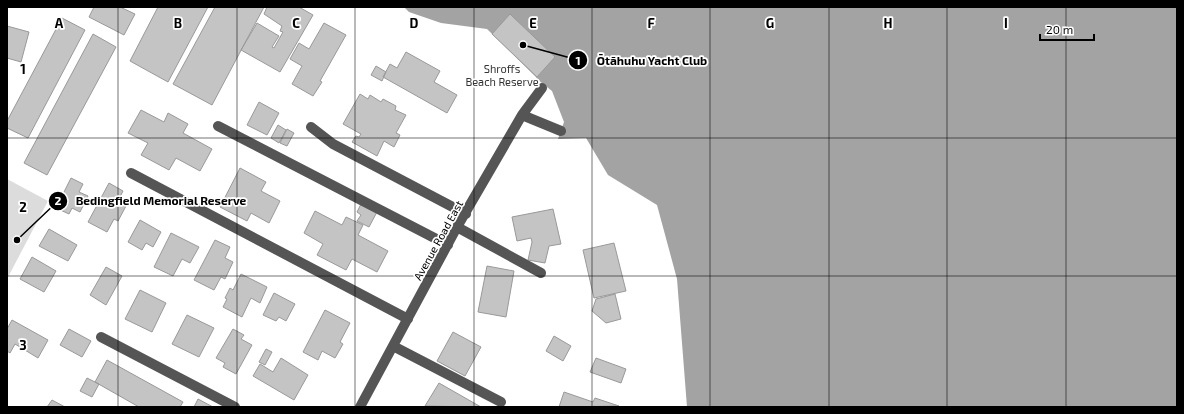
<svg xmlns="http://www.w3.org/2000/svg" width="1184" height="414" viewBox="0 0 1184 414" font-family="'Exo 2',sans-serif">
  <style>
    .green { fill: #dcdcdc }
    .water { fill: #a3a3a3 }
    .building { fill: #c4c4c4; stroke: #999 }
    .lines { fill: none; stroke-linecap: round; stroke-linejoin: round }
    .minor { stroke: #555; stroke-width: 10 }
    .grid { fill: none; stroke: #000; stroke-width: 1; stroke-opacity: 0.55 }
    .labels { text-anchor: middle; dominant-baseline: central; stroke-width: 3.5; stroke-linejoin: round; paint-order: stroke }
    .park-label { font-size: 11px; fill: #333; stroke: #fff }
    .street-label { font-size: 11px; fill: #000; stroke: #fff }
    .grid-label { font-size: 13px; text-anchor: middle; font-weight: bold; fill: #000; stroke: #fff; stroke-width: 3.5; stroke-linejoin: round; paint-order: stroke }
    .leader { fill: none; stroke: #000; stroke-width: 1.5 }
    .callout-dot { fill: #000; stroke: #fff; stroke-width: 1.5 }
    .mark-label { font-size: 12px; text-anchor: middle; font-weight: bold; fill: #fff }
    .callout-label { font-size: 12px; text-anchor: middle; font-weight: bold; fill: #000; stroke: #fff; stroke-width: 3.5; stroke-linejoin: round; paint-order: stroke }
  </style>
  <rect width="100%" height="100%" fill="#fff"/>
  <path class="green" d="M7 179 48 201 7 279Z"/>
  <path class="water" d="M404 7H1177V407H687L677 279 657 205 608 175 586 138 558 139 564 122 552 91 537 79 536 77 487 29 441 23 409 12Z"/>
  <path class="building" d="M94 7H120L135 14 124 35 89 17Z
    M158 7H208L168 82 130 61Z
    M215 7H264L212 105 173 84Z
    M267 7H299L313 15 280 72 241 50 257 23 279 36 272 47 274 48 283 32 280 31 282 26 264 14Z
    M510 14 555 57 537 77 492 34Z
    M62 18 85 30 28 138 7 128V121Z
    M324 23 346 35 320 81 322 82 313 96 292 84 302 66 290 59 299 43 309 49Z
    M7 26 29 32 21 62 7 58Z
    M93 34 116 47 47 175 24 163Z
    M406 52 440 71 434 82 457 95 447 113 383 77 390 64 397 68Z
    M376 66 386 72 382 81 371 75Z
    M360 94 368 99 370 95 381 102 383 99 396 106 395 110 406 115 396 133 400 135 394 147 384 141 377 156 352 142 356 136 359 137 361 134 343 124Z
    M259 102 279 113 267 135 247 125Z
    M141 110 164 122 168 113 188 124 183 133 212 149 200 171 176 158 169 170 141 155 148 143 128 133Z
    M278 125 286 130 279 143 271 138Z
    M287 129 294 133 287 146 280 143Z
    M240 168 266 182 261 191 280 201 269 223 251 213 247 221 220 207Z
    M71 178 83 184 79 192 88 196 80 212 72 208 69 214 56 208Z
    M109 183 123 191 118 201 126 206 118 221 114 219 107 232 88 222Z
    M361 204 377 212 369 227 357 221 361 215 357 212Z
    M553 209 561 244 549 246 545 263 528 260 532 242 531 238 517 241 512 217Z
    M315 211 342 225 346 217 363 225 358 235 388 251 377 272 352 259 346 270 317 255 323 244 304 233Z
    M140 220 161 232 153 247 146 243 142 250 128 242Z
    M49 229 77 245 68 261 39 246Z
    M171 233 199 247 190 263 182 259 173 276 154 267Z
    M215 240 230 247 225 258 233 262 225 279 221 277 214 290 194 280Z
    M614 243 626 291 594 298 583 250Z
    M32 257 56 271 44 292 20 279Z
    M487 266 514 271 506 317 478 312Z
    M106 267 122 276 106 305 90 295Z
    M241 274 267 287 260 303 251 298 242 317 223 307 227 299 225 298 230 288 233 290Z
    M140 290 166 303 152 332 125 319Z
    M274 293 295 304 286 321 279 317 276 321 263 315Z
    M615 294 621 319 606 323 592 311 596 299Z
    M325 310 350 323 340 342 343 344 335 358 322 351 318 360 303 352Z
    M187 315 214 328 199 357 172 344Z
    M12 320 48 340 38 358 15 344 10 353 7 351V329Z
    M69 329 91 341 82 357 60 345Z
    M233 329 244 335 241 339 252 345 236 374 223 367 225 363 216 358Z
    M453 332 481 347 465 376 437 361Z
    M554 336 571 346 563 361 546 351Z
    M266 349 272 352 265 365 259 362Z
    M281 358 308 375 294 400 253 376 260 364 273 372Z
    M596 358 626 369 621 383 590 372Z
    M107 360 183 402 180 407H139L95 382Z
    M87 378 99 384 92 397 80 391Z
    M439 383 481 407 425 406Z
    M564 392 593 402 595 398 619 406 559 407Z
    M198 399 213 407H194Z
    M52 400 65 407H47Z"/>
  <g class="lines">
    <path class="minor" d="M522 115 561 131
      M218 126 448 245
      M311 127 333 144 466 214
      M131 173 408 319
      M457 227 541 273
      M101 337 235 407
      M393 346 501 402
      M360 407 457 227 522 115 542 88"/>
  </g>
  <path class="grid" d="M118 7V407M237 7V407M355 7V407M474 7V407M592 7V407M710 7V407M829 7V407M947 7V407M1066 7V407M7 138H1177M7 276H1177"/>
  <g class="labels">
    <g class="park-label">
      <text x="502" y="68">Shroffs<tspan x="502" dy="13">Beach Reserve</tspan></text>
    </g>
    <g class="street-label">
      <text transform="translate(438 240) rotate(-61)">Avenue Road East</text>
    </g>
  </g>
  <g class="grid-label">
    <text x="59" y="28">A</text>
    <text x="178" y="28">B</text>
    <text x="296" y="28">C</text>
    <text x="414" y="28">D</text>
    <text x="533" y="28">E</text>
    <text x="651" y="28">F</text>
    <text x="770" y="28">G</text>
    <text x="888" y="28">H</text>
    <text x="1006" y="28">I</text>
    <text x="23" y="74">1</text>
    <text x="23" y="212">2</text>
    <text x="23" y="350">3</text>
  </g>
  <path class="leader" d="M523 45L578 60M17 240L58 201"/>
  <g class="callout-dot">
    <circle cx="523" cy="45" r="4"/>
    <circle cx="17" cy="240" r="4"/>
    <circle cx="578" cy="60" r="10"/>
    <circle cx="58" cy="201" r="10"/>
  </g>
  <g class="mark-label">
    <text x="578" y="65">1</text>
    <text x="58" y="205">2</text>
  </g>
  <g class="callout-label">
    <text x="652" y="65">Ōtāhuhu Yacht Club</text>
    <text x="161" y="205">Bedingfield Memorial Reserve</text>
  </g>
  <rect width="1184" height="414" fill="none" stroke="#000000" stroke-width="16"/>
  <path d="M1040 34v6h54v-6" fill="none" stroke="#000000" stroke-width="2"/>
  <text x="1046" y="34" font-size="12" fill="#000000" stroke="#ffffff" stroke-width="3" paint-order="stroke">20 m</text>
</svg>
